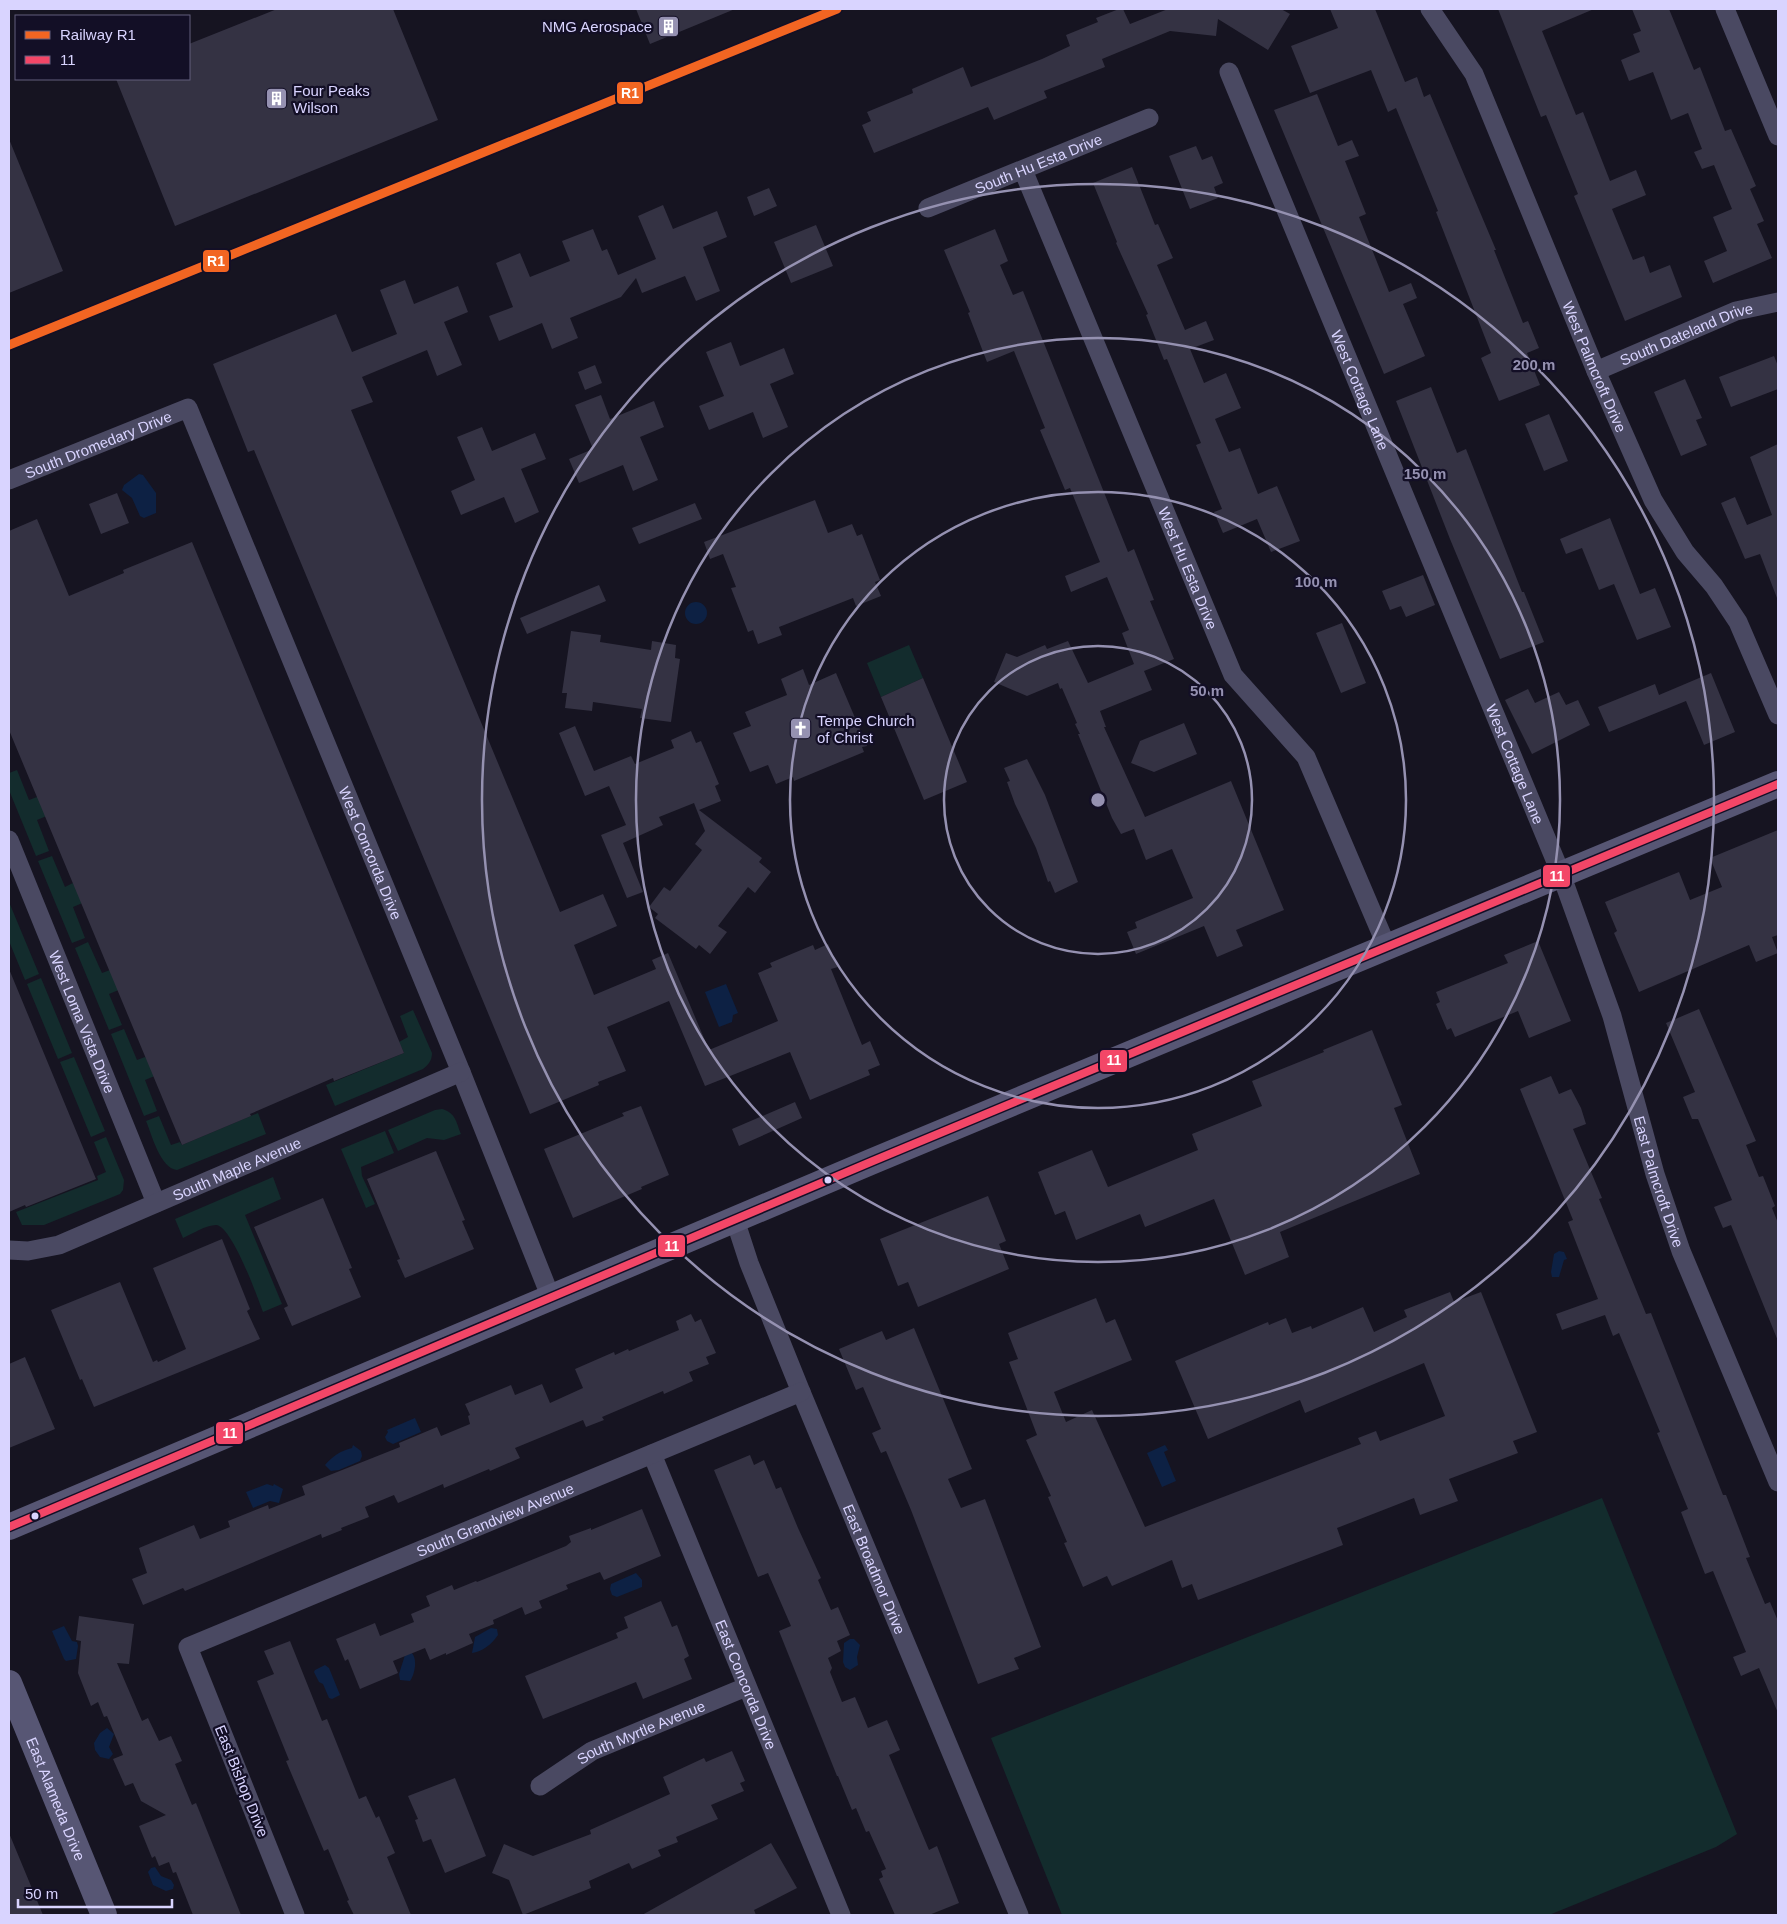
<svg xmlns="http://www.w3.org/2000/svg" width="1787" height="1924" viewBox="0 0 1787 1924" font-family="Arial,sans-serif">
  <style>
    .green { fill: #132c2d }
    .water { fill: #0d2144 }
    .building { fill: #343243 }
    .lines { fill: none; stroke-linecap: round; stroke-linejoin: round }
    .street { stroke: #4a4962; stroke-width: 19 }
    .secondary { stroke: #575674; stroke-width: 26 }
    .bus-1-casing { stroke: #130f26; stroke-width: 11 }
    .bus-1 { stroke: #f34667; stroke-width: 8 }
    .rail-1-casing { stroke: #130f26; stroke-width: 12 }
    .rail-1 { stroke: #f26522; stroke-width: 9 }
    .ring { fill: none; stroke: #9591b1; stroke-width: 2.5 }
    .bus-dot { fill: #d9d4ff; stroke: #130f26; stroke-width: 2 }
    .labels { text-anchor: middle; dominant-baseline: central; stroke-width: 4.5; stroke-linejoin: round; paint-order: stroke }
    .poi-label { font-size: 15px; fill: #d9d4ff; stroke: #130f26; text-anchor: start }
    .street-label { font-size: 15px; fill: #d9d4ff; stroke: #130f26 }
    .centre { fill: #9591b1; stroke: #130f26; stroke-width: 2.5 }
    .ring-label { font-size: 15px; text-anchor: middle; font-weight: bold; fill: #9591b1; stroke: #130f26; stroke-width: 4.5; stroke-linejoin: round; paint-order: stroke }
    .line-badge { stroke: #130f26; stroke-width: 2 }
    .badge-label { font-size: 14px; text-anchor: middle; font-weight: bold; fill: #fff }
  </style>
  <rect width="100%" height="100%" fill="#161421"/>
  <path class="green" d="M909 645 923 678 881 697 867 663Z
    M17 770 29 800 37 797 121 785 37 820 49 851 36 856 9 790V773Z
    M52 856 65 887 73 883 74 885 156 872 73 907 85 938 72 943 38 861Z
    M9 902 39 974 25 980 9 941Z
    M88 942 102 973 110 970 193 959 109 994 122 1025 109 1030 75 948Z
    M41 978 72 1053 58 1059 27 984Z
    M413 1010 432 1053C432 1061 428 1065 423 1069L335 1106 326 1085 404 1053 399 1042 408 1037 400 1016Z
    M124 1029 137 1060 145 1057 146 1058 229 1045 145 1080 157 1111 144 1116 111 1034Z
    M74 1057 105 1131 91 1137 60 1062Z
    M442 1109C456 1113 456 1122 461 1134L444 1140 427 1138 398 1151 388 1130 435 1110Z
    M258 1113 266 1134 177 1170C160 1168 152 1135 146 1121L159 1116 171 1145 180 1142 182 1145Z
    M385 1131 394 1153 361 1167 362 1176 375 1204 366 1208 341 1149Z
    M106 1137 124 1180 123 1190 120 1194 44 1225H22L16 1212 98 1180 97 1176 106 1172 94 1142Z
    M273 1177 281 1199 245 1215 282 1304 263 1312C257 1296 232 1226 216 1225 206 1225 192 1234 183 1238L175 1219Z
    M1602 1498 1737 1834 1716 1847 1549 1915H1062L991 1738Z"/>
  <path class="water" d="M139 474 143 475 156 493V513L144 518 140 516 132 498 122 490 124 485Z
    M685 613a11 11 0 1 1 22 0a11 11 0 1 1-22 0Z
    M726 984 738 1013 733 1015 732 1022 719 1027 705 992Z
    M1559 1251 1564 1252 1567 1259 1564 1260 1559 1277H1552L1551 1272 1554 1254Z
    M415 1418 421 1432 393 1444 387 1441 385 1437 388 1432 387 1430Z
    M353 1445 361 1451 362 1456 360 1461 339 1470 331 1471 325 1465C333 1456 340 1451 352 1448Z
    M1165 1445 1168 1450 1164 1452 1176 1481 1162 1487 1147 1453Z
    M267 1484 273 1486 274 1484 283 1489 279 1503 270 1501 253 1508 246 1492Z
    M636 1573 642 1580V1587L617 1597 612 1595 610 1589 611 1584Z
    M64 1626 72 1641 77 1642 78 1646 76 1659 66 1661 64 1659 52 1631Z
    M491 1628 497 1629 498 1635C492 1644 482 1652 472 1653L475 1637Z
    M850 1639H854L860 1645 857 1657 858 1665 850 1670 845 1667 843 1662 844 1643Z
    M411 1652C418 1658 415 1674 410 1681L400 1680 399 1674 405 1655Z
    M325 1665 329 1668 340 1695 332 1699 329 1698 323 1684 319 1682 314 1672 315 1670Z
    M107 1728 114 1734 109 1747 113 1754 109 1759 100 1757 95 1750 94 1743 100 1733Z
    M155 1867 161 1876 171 1880 174 1885 173 1889 166 1891 153 1885 148 1872 151 1868Z"/>
  <path class="building" d="M277 9H393L438 120 175 226 116 79H189V44Z
    M636 9H735L650 44Z
    M1119 9H1123L1130 24 1168 9H1281L1290 14 1268 50 1218 19 1216 36 1170 31 1102 59 1105 67 1044 91 1047 98 994 120 988 107 874 153 862 125 871 121 867 112 913 93 912 89 963 67 971 87 1042 59 1070 46 1066 35 1098 22 1096 18Z
    M1330 9H1375L1405 82 1417 77 1424 97 1430 94 1496 250H1494L1523 323 1528 321 1539 348 1527 353 1540 385 1499 401 1481 358 1491 353 1436 212 1438 211 1396 108 1388 112 1371 70 1310 93 1291 46 1338 28Z
    M1498 9H1594L1542 31 1576 115 1583 112 1610 181 1636 170 1646 195 1612 209 1633 260 1644 256 1650 273 1670 265 1682 297 1625 321 1574 196 1578 194 1546 115 1541 117Z
    M1632 9H1669L1694 70 1700 67 1725 131 1731 129 1756 186 1750 189 1764 221 1757 224 1772 258 1713 283 1704 261 1727 251 1713 217 1732 209 1714 165 1702 169 1694 152 1702 149 1688 113 1671 120 1653 72 1629 81 1621 60 1640 52 1633 34 1641 31Z
    M1317 94 1338 146 1352 140 1359 156 1345 161 1366 214 1359 217 1389 292 1411 283 1417 298 1403 304 1425 356 1384 374 1274 110Z
    M9 139 63 271 9 293Z
    M1196 146 1202 160 1212 156 1223 183 1214 187 1218 198 1190 209 1169 156Z
    M1132 167 1155 225 1158 224 1173 258 1157 265 1185 330 1206 321 1214 340 1190 349 1204 383 1226 373 1241 408 1215 419 1229 452 1240 448 1258 494 1277 486 1300 541 1271 552 1257 519 1223 533 1214 512 1222 509 1196 445 1201 443 1167 359 1164 360 1146 315 1148 314 1116 243 1117 242 1093 183Z
    M769 188 777 206 754 216 747 197Z
    M663 205 673 229 717 211 727 237 703 247 720 291 696 301 685 276 642 293 636 278 621 297 570 318 578 338 552 349 542 323 499 341 489 316 513 307 496 263 520 253 530 277 570 261 562 241 593 229 602 251 607 249 618 275 656 259 638 216Z
    M816 225 833 266 791 283 774 242Z
    M995 229 1008 261 1000 265 1013 295 1023 291 1128 552 1134 549 1154 600 1150 601 1174 659 1144 671 1152 690 1100 711 1106 727H1104L1145 817 1231 781 1284 910 1236 930 1243 946 1217 957 1204 926 1136 954 1127 932 1137 928 1135 922 1193 898 1172 849 1146 860 1134 829 1121 834 1112 818 1078 734H1080L1075 724 1077 723 1062 688 1060 689 1058 683 1027 696 994 682 1006 653 1017 657 1045 645 1047 649 1068 641 1088 683 1134 664 1122 633 1129 630 1107 577 1071 592 1065 576 1100 562 1070 488 1065 490 1040 430 1045 428 1014 351 987 362 968 313 970 312 944 250Z
    M405 280 414 304 458 286 468 312 444 322 462 365 437 376 427 350 362 377 373 402 351 410 560 912 603 894 617 926 574 945 594 995 656 969 652 960 668 953 709 1050 778 1021 758 973 772 967 770 963 813 945 815 950 828 944 838 967 831 969 862 1045 870 1041 880 1065 868 1070 870 1075 810 1100 790 1052 705 1086 669 1001 607 1027 626 1071 598 1082 599 1085 530 1114 254 450 248 452 213 364 336 314 352 352 397 334 380 290Z
    M731 342 740 366 784 348 794 374 770 384 788 427 763 438 753 412 709 430 699 406 724 396 706 352Z
    M1774 356 1778 366V389L1731 407 1719 377Z
    M595 365 602 383 585 390 578 372Z
    M1685 379 1702 418 1696 420 1707 445 1681 456 1654 392Z
    M1431 387 1457 453 1466 449 1522 592H1524L1544 642 1500 659 1450 539 1396 401Z
    M601 395 610 419 654 401 664 427 640 437 658 480 633 491 623 465 579 483 569 459 593 449 575 405Z
    M1549 414 1568 461 1544 471 1525 424Z
    M482 427 492 451 535 433 546 459 521 469 539 512 515 523 504 497 461 515 451 491 475 480 457 437Z
    M1778 444V598H1777L1760 554 1745 559 1721 503 1735 497 1747 525 1772 515 1750 457Z
    M117 493 129 523 101 534 89 504Z
    M815 500 828 533 852 524 857 536 862 534 880 580 875 582 881 596 856 606 853 598 779 627 782 635 758 644 753 630 748 632 731 588 736 587 723 554 710 559 704 542Z
    M695 503 702 519 639 544 632 528Z
    M1610 518 1640 594 1655 588 1671 627 1637 640 1614 584 1599 590 1582 548 1566 554 1560 539Z
    M37 519 69 596 124 573 123 570 192 542 404 1053 334 1081 333 1078 250 1114 251 1116 182 1145 9 730V531Z
    M1423 575 1435 605 1406 617 1401 606 1390 610 1382 591Z
    M599 585 606 601 527 634 520 618Z
    M1342 623 1366 683 1341 693 1316 633Z
    M571 631 601 635 600 642 651 650 652 641 676 645 675 658 680 659 671 722 640 718 642 709 593 702 592 711 565 708 567 693H562Z
    M803 669 809 685 836 673 867 746 862 747 864 752 794 781 793 777 776 784 768 765 750 772 733 733 751 726 745 712 787 695 781 679Z
    M1711 673 1735 732 1704 745 1686 701 1609 732 1598 707 1655 684 1659 695Z
    M923 678 967 782 924 800 881 697Z
    M1528 689 1535 703 1559 692 1566 705 1578 700 1590 725 1532 754 1505 700Z
    M1184 723 1197 754 1154 772 1131 763 1140 741Z
    M575 726 594 771 631 756 635 764 674 748 671 740 691 731 696 743 701 741 719 784 715 786 721 801 699 810 762 858 759 862 771 872 755 893 748 887 718 926 727 932 710 954 699 945 696 949 655 918 658 914 649 907 664 887 670 891 702 850 695 844 705 831 694 803 659 817 663 825 623 843 643 892 627 898 601 835 626 825 609 786 585 796 559 733Z
    M1027 759 1045 795 1078 882 1055 893 1050 881 1048 882 1036 848 1015 804 1007 782 1010 781 1004 768Z
    M1778 830V935L1772 937 1778 953 1756 962 1749 945 1639 992 1614 933 1617 931 1605 902 1679 872 1690 900 1722 887 1710 858Z
    M1538 941 1571 1021 1529 1038 1518 1011 1455 1037 1451 1028 1447 1030 1436 1004 1440 1002 1436 992 1508 963 1504 955Z
    M9 969 96 1179 26 1207 25 1205 9 1212Z
    M1699 1009 1756 1141 1746 1145 1759 1177 1763 1176 1775 1206 1772 1208 1778 1223V1341L1731 1225 1723 1228 1714 1207 1732 1200 1698 1119H1692L1683 1097 1695 1092 1666 1023Z
    M1372 1030 1402 1105 1394 1108 1420 1174 1280 1232 1289 1257 1245 1275 1214 1199 1145 1227 1140 1214 1076 1240 1065 1211 1055 1215 1038 1172 1092 1150 1108 1187 1198 1150 1192 1134 1262 1106 1252 1081 1324 1052 1323 1050Z
    M1551 1076 1559 1094 1571 1089 1581 1108 1586 1124 1573 1129 1602 1198 1599 1199 1646 1314 1651 1313 1723 1495H1726L1750 1557 1746 1558 1765 1604 1770 1602 1778 1621V1713L1759 1668 1741 1676 1733 1657 1746 1652 1713 1571 1705 1574 1681 1512 1688 1509 1657 1433 1660 1432 1619 1333 1613 1336 1605 1315 1562 1330 1556 1314 1598 1299 1568 1222 1573 1220 1520 1089Z
    M795 1102 802 1118 739 1146 732 1129Z
    M641 1106 669 1175 641 1187 642 1189 573 1218 544 1149 624 1116 622 1113Z
    M436 1151 465 1220 462 1221 474 1249 405 1278 397 1260 400 1259 367 1179Z
    M988 1196 1006 1241 999 1244 1009 1269 918 1307 908 1282 898 1286 880 1239Z
    M323 1198 352 1268 349 1269 361 1297 292 1326 284 1308 288 1306 254 1227Z
    M222 1239 250 1309 247 1311 260 1339 94 1407 82 1379 80 1380 51 1310 120 1282 153 1362 157 1360 158 1362 186 1349 153 1268Z
    M1450 1292 1454 1302 1481 1292 1537 1432 1513 1441 1518 1453 1449 1479 1458 1501 1420 1515 1414 1498 1337 1528 1343 1545 1198 1600 1192 1584 1182 1588 1172 1560 1112 1586 1107 1576 1083 1587 1064 1543 1067 1542 1048 1497 1051 1496 1026 1440 1037 1435 1009 1362 1018 1359 1008 1333 1096 1298 1106 1323 1115 1319 1132 1360 1054 1392 1066 1422 1092 1410 1145 1527 1361 1444 1358 1438 1376 1431 1380 1441 1445 1416 1424 1363 1305 1413 1300 1400 1208 1439 1175 1361 1268 1322 1269 1325 1286 1318 1292 1333 1311 1326 1312 1329 1363 1307 1374 1332 1407 1317 1404 1310Z
    M691 1314 695 1322 701 1319 716 1353 706 1357 709 1364 689 1372 693 1381 664 1394 663 1391 602 1417 604 1420 586 1427 583 1420 515 1448 520 1458 490 1471 489 1469 444 1488 443 1484 398 1503 394 1495 365 1507 369 1517 341 1528 342 1530 322 1538 321 1534 185 1591 183 1588 143 1605 132 1579 147 1573 139 1548 194 1525 200 1539 230 1527 228 1521 268 1505 269 1509 305 1495 302 1486 400 1447 399 1443 437 1427 441 1436 470 1424 468 1416 470 1415 465 1404 511 1385 515 1395 542 1384 550 1403 583 1388 575 1369 614 1352 615 1355 628 1349 629 1351 679 1330 676 1321Z
    M914 1328 972 1469 948 1479 961 1508 985 1499 1041 1647 1014 1658 1019 1669 978 1684 911 1510 886 1451 881 1453 872 1433 881 1429 863 1387 856 1390 839 1349 882 1331 886 1340Z
    M25 1357 55 1429 9 1448V1364Z
    M750 1455 754 1465 764 1460 776 1489 781 1487 798 1528 821 1578 818 1580 831 1610 838 1607 850 1635 837 1641 841 1651 828 1658 832 1668 830 1672 842 1702 855 1697 868 1728 887 1720 900 1750 889 1755 929 1850 937 1846 959 1903 929 1915H895L879 1879 883 1877 881 1871 886 1869 869 1831 866 1832 856 1808 852 1810 838 1776H837L779 1631 791 1626 768 1573 758 1577 714 1470Z
    M642 1509 661 1556 604 1580 600 1572 566 1585 568 1589 539 1601 542 1608 525 1615 522 1607 493 1620 494 1624 469 1634 473 1643 446 1655V1653L430 1660 425 1648 393 1661 398 1673 360 1689 348 1659 345 1661 336 1639 375 1623 380 1636 414 1622 411 1614 430 1606 426 1596 452 1585 454 1590 476 1581 477 1582 566 1546 571 1542 569 1536 591 1528V1530Z
    M661 1601 672 1627 677 1625 689 1656 684 1659 692 1679 643 1699 636 1682 543 1719 525 1676 618 1638 616 1633 628 1628 624 1617Z
    M79 1616 134 1624 129 1664 117 1663 142 1721 148 1718 159 1741 171 1736 182 1761 175 1764 192 1805 196 1803 241 1915H193L176 1872 173 1873 169 1862 159 1866 155 1856 152 1858 139 1826 166 1815 141 1801 133 1783 125 1786 113 1759 123 1755 107 1716 104 1717 98 1702 91 1706 78 1673 81 1641 76 1640Z
    M290 1641 322 1721 327 1719 359 1799 366 1796 376 1818 379 1816 395 1853 387 1857 411 1915H354L347 1901 349 1900 328 1849 324 1851 286 1761 289 1760 257 1681 274 1674 264 1651Z
    M732 1751 745 1781 740 1783 744 1791 711 1805 718 1819 676 1837 678 1842 658 1850 661 1856 632 1869 629 1863 589 1881 591 1888 523 1915 509 1880 492 1873 504 1844 533 1856 591 1834 590 1830 670 1794 663 1777 704 1758 706 1762Z
    M455 1778 486 1856 445 1873 431 1839 423 1842 415 1820 418 1819 408 1796Z
    M9 1833 43 1915H9Z
    M771 1843 797 1888 754 1910 756 1915H642Z"/>
  <g class="lines">
    <g class="street">
      <path id="s1" d="M1430 9 1474 74 1596 371 1653 500 1685 552 1714 586 1738 622 1778 715"/>
      <path d="M1725 9 1778 136"/>
      <path id="s2" d="M1229 72 1561 874 1612 1016 1655 1174 1681 1251 1778 1482"/>
      <path id="s3" d="M1023 170 1233 675 1306 757 1387 947"/>
      <path id="s4" d="M928 208 1149 118"/>
      <path id="s5" d="M1596 371 1736 311 1778 302"/>
      <path id="s6" d="M9 480 188 408 461 1072 551 1298"/>
      <path id="s7" d="M9 840 156 1203"/>
      <path id="s8" d="M735 1220 749 1263 801 1392 1019 1915"/>
      <path id="s9" d="M9 1250 28 1251 59 1245 461 1072"/>
      <path id="s10" d="M652 1454 841 1915"/>
      <path id="s11" d="M540 1786 592 1751 746 1687"/>
      <path id="s12" d="M295 1915 188 1647 801 1392"/>
    </g>
    <g class="secondary">
      <path d="M9 1527 873 1161 1778 784"/>
      <path id="s13" d="M9 1683 104 1915"/>
    </g>
    <defs>
      <path id="bus-1" d="M9 1527 873 1161 1778 784"/>
    </defs>
    <use href="#bus-1" class="bus-1-casing"/>
    <use href="#bus-1" class="bus-1"/>
    <defs>
      <path id="rail-1" d="M9 345 837 9"/>
    </defs>
    <use href="#rail-1" class="rail-1-casing"/>
    <use href="#rail-1" class="rail-1"/>
  </g>
  <g class="ring">
    <circle cx="1098" cy="800" r="154"/>
    <circle cx="1098" cy="800" r="308"/>
    <circle cx="1098" cy="800" r="462"/>
    <circle cx="1098" cy="800" r="616"/>
  </g>
  <defs>
    <symbol id="building-square" viewBox="-11 -11 22 22"><rect x="-9" y="-9" width="18" height="18" rx="4" fill="#9591b1" stroke="#130f26"/><path d="M-4-6H4V6H1V3H-1V6H-4ZM-2.5-4.3h1.7v1.8h-1.7ZM.8-4.3h1.7v1.8H.8ZM-2.5-1h1.7V.8h-1.7ZM.8-1h1.7V.8H.8Z" fill="#fff"/></symbol>
    <symbol id="church-square" viewBox="-11 -11 22 22"><rect x="-9" y="-9" width="18" height="18" rx="4" fill="#9591b1" stroke="#130f26"/><path d="M-1.2-6h2.4v3.5h3.3v2.4h-3.3V6h-2.4V-.1h-3.3v-2.4h3.3Z" fill="#fff"/></symbol>
  </defs>
  <g fill-rule="evenodd">
    <use href="#building-square" x="656" y="14" width="25" height="25"/>
    <use href="#building-square" x="264" y="86" width="25" height="25"/>
    <use href="#church-square" x="788" y="716" width="25" height="25"/>
  </g>
  <g class="bus-dot">
    <circle cx="828" cy="1180" r="4.5"/>
    <circle cx="35" cy="1516" r="4.5"/>
  </g>
  <g class="labels">
    <g class="poi-label">
      <text x="652" y="26" text-anchor="end">NMG Aerospace</text>
      <text x="293" y="90">Four Peaks<tspan x="293" dy="17">Wilson</tspan></text>
      <text x="817" y="720">Tempe Church<tspan x="817" dy="17">of Christ</tspan></text>
    </g>
    <g class="street-label">
      <text stroke="none"><textPath href="#s4" startOffset="119">South Hu Esta Drive</textPath></text>
      <text stroke="none"><textPath href="#s5" startOffset="98">South Dateland Drive</textPath></text>
      <text stroke="none"><textPath href="#s1" startOffset="395">West Palmcroft Drive</textPath></text>
      <text stroke="none"><textPath href="#s2" startOffset="344">West Cottage Lane</textPath></text>
      <text stroke="none"><textPath href="#s6" startOffset="96">South Dromedary Drive</textPath></text>
      <text stroke="none"><textPath href="#s3" startOffset="431">West Hu Esta Drive</textPath></text>
      <text stroke="none"><textPath href="#s2" startOffset="749">West Cottage Lane</textPath></text>
      <text stroke="none"><textPath href="#s6" startOffset="674">West Concorda Drive</textPath></text>
      <text stroke="none"><textPath href="#s7" startOffset="196">West Loma Vista Drive</textPath></text>
      <text stroke="none"><textPath href="#s9" startOffset="244">South Maple Avenue</textPath></text>
      <text stroke="none"><textPath href="#s2" startOffset="1191">East Palmcroft Drive</textPath></text>
      <text stroke="none"><textPath href="#s12" startOffset="621">South Grandview Avenue</textPath></text>
      <text stroke="none"><textPath href="#s8" startOffset="376">East Broadmor Drive</textPath></text>
      <text stroke="none"><textPath href="#s10" startOffset="249">East Concorda Drive</textPath></text>
      <text stroke="none"><textPath href="#s11" startOffset="115">South Myrtle Avenue</textPath></text>
      <text transform="translate(242 1781) rotate(68)">East Bishop Drive</text>
      <text stroke="none"><textPath href="#s13" startOffset="125">East Alameda Drive</textPath></text>
    </g>
  </g>
  <circle cx="1098" cy="800" r="8" class="centre"/>
  <g class="ring-label">
    <text x="1534" y="370">200 m</text>
    <text x="1425" y="479">150 m</text>
    <text x="1316" y="587">100 m</text>
    <text x="1207" y="696">50 m</text>
  </g>
  <g class="line-badge">
    <rect x="616" y="81" width="28" height="24" rx="5" fill="#f26522"/>
    <rect x="202" y="249" width="28" height="24" rx="5" fill="#f26522"/>
    <rect x="1542" y="864" width="29" height="24" rx="5" fill="#f34667"/>
    <rect x="1099" y="1049" width="29" height="24" rx="5" fill="#f34667"/>
    <rect x="657" y="1234" width="29" height="24" rx="5" fill="#f34667"/>
    <rect x="215" y="1421" width="29" height="24" rx="5" fill="#f34667"/>
  </g>
  <g class="badge-label">
    <text x="630" y="98">R1</text>
    <text x="216" y="266">R1</text>
    <text x="1557" y="881">11</text>
    <text x="1114" y="1065">11</text>
    <text x="672" y="1251">11</text>
    <text x="230" y="1438">11</text>
  </g>
  <rect width="1787" height="1924" fill="none" stroke="#d9d4ff" stroke-width="20"/>
  <rect x="15" y="15" width="175" height="65" fill="#130f26" stroke="#625e7d"/>
  <rect x="25" y="31" width="25" height="8" fill="#f26522" stroke="#625e7d"/>
  <text x="60" y="40" font-size="15" fill="#d9d4ff">Railway R1</text>
  <rect x="25" y="56" width="25" height="8" fill="#f34667" stroke="#625e7d"/>
  <text x="60" y="65" font-size="15" fill="#d9d4ff">11</text>
  <path d="M18 1899v8h154v-8" fill="none" stroke="#d9d4ff" stroke-width="2.5"/>
  <text x="25" y="1899" font-size="15" fill="#d9d4ff" stroke="#130f26" stroke-width="4" paint-order="stroke">50 m</text>
</svg>
